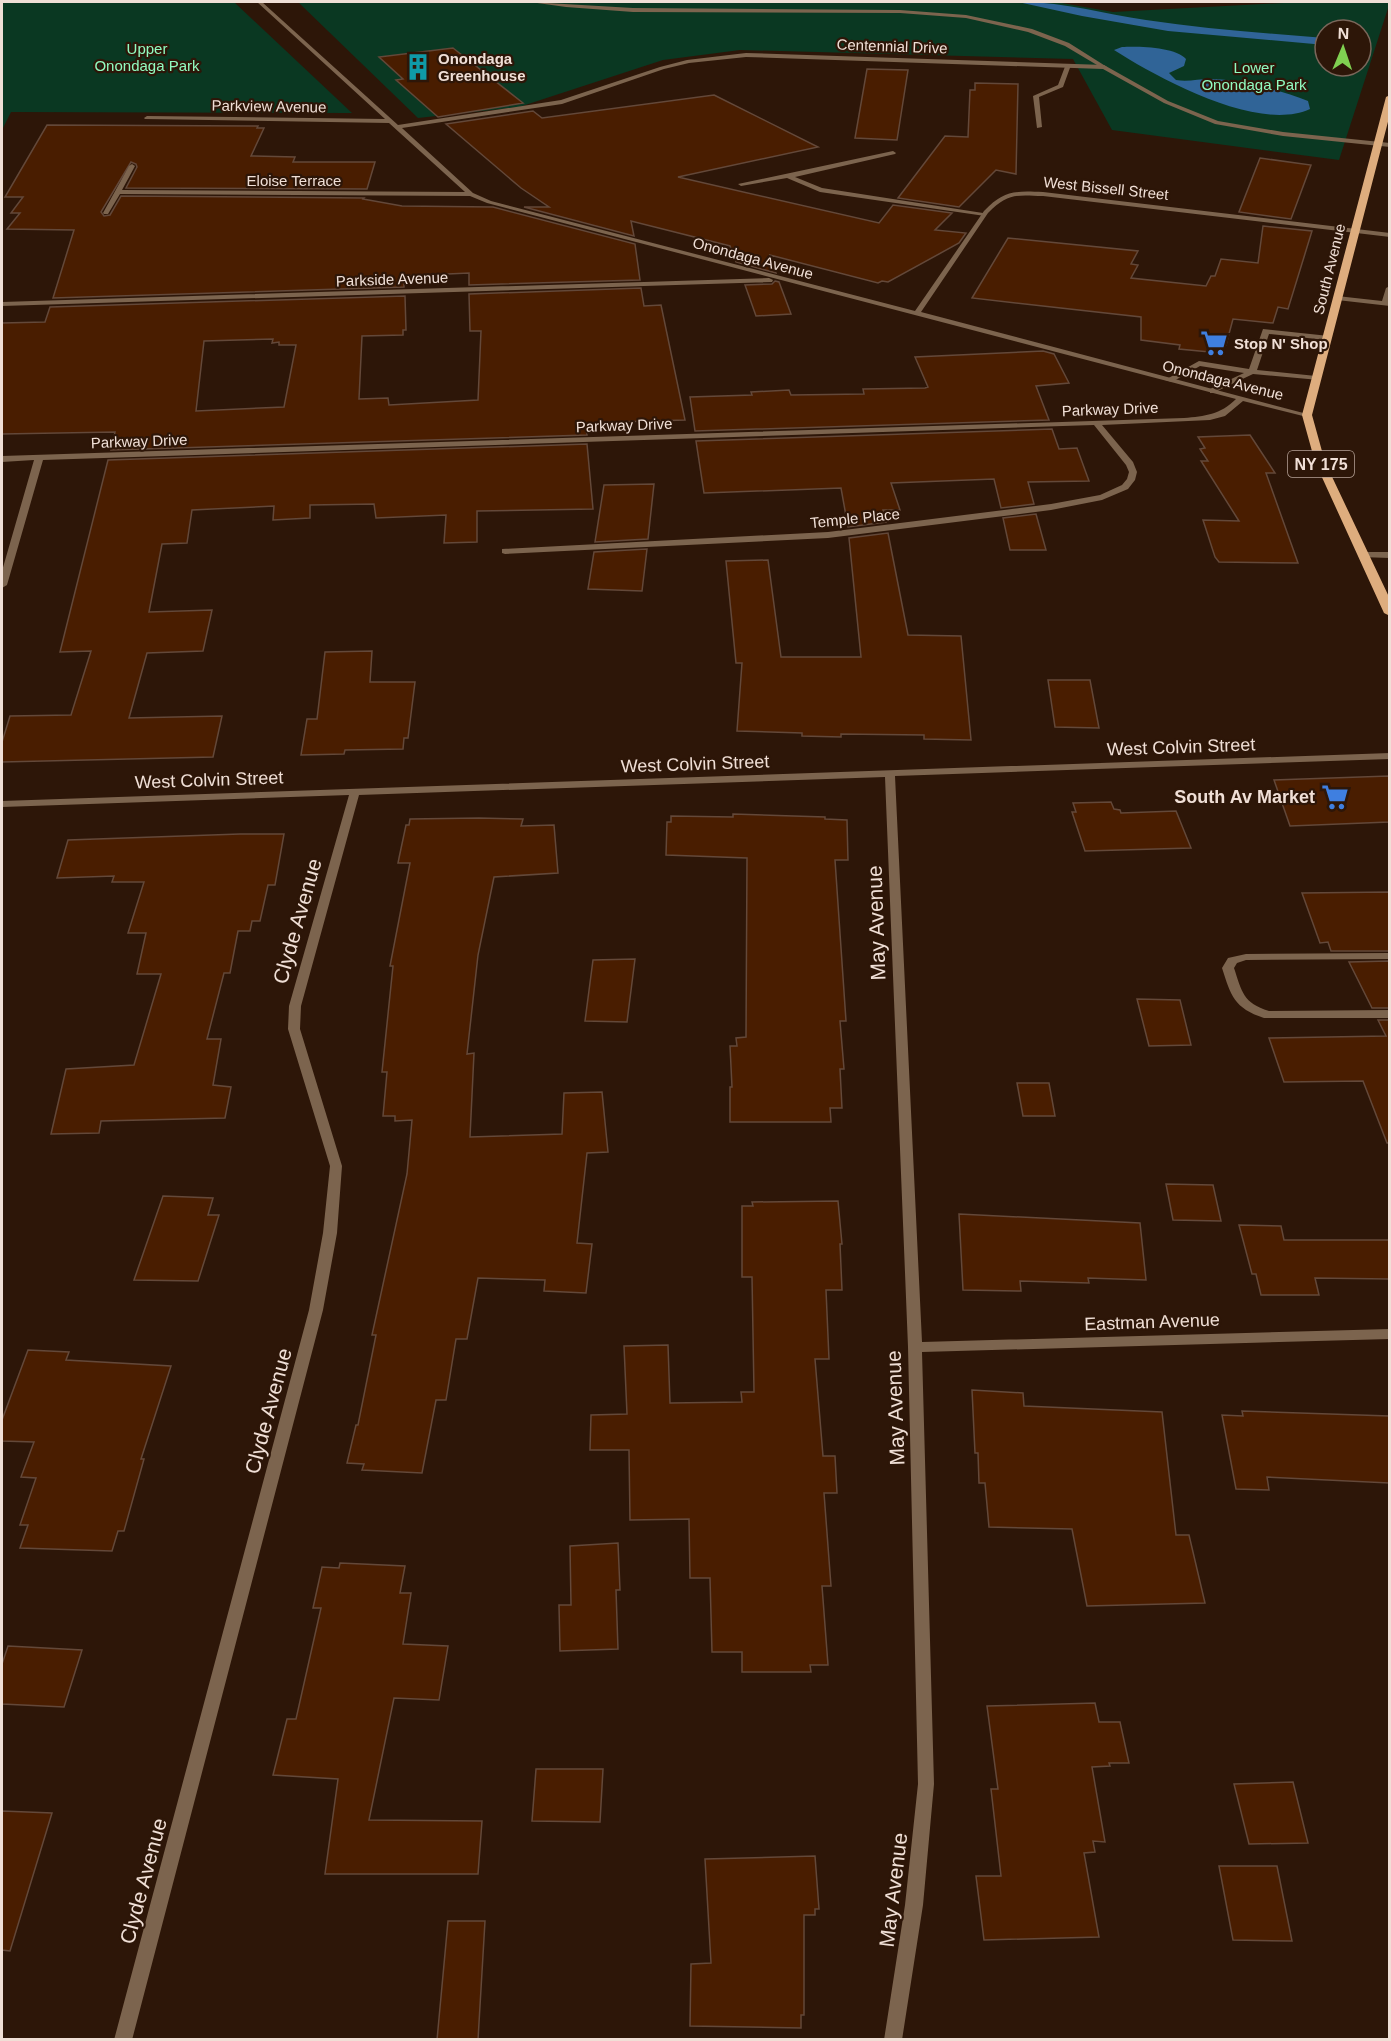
<svg xmlns="http://www.w3.org/2000/svg" width="1391" height="2041" viewBox="0 0 1391 2041" font-family="Arial,sans-serif">
  <style>
    .green { fill: #0a3822; fill-rule: evenodd }
    .water { fill: #306497 }
    .building { fill: #491d00; stroke: #634839; stroke-width: 1.5; fill-rule: evenodd }
    .lines { fill: none; stroke-linecap: round; stroke-linejoin: round }
    .lane { fill: #7c644e; fill-rule: evenodd }
    .street { fill: #7c644e; fill-rule: evenodd }
    .primary { fill: #dead7e; fill-rule: evenodd }
    .labels { text-anchor: middle; dominant-baseline: central; stroke-width: 4.5; stroke-linejoin: round; paint-order: stroke }
    .far-street-label { font-size: 15px; fill: #f0dfd6; stroke: #2d1608 }
    .far-park-label { font-size: 15px; fill: #91fac0; stroke: #2d1608 }
    .far-poi-label { font-size: 15px; font-weight: bold; fill: #f0dfd6; stroke: #2d1608; text-anchor: start }
    .shield { fill: #2d1608; stroke: #b6a398; stroke-width: 1.5 }
    .shield-label { font-size: 16px; font-weight: bold; fill: #f0dfd6 }
    .street-label { font-size: 18px; fill: #f0dfd6; stroke: #2d1608 }
    .poi-label { font-size: 18px; font-weight: bold; fill: #f0dfd6; stroke: #2d1608; text-anchor: end }
    .near-street-label { font-size: 21px; fill: #f0dfd6; stroke: #2d1608 }
  </style>
  <rect width="100%" height="100%" fill="#2d1608"/>
  <path class="green" d="M2 2H234L352 113 11 112 2 130Z
    M298 2H1056L1113 12 1301 2H1390L1339 160 1112 130 1073 59 740 50 663 60 519 107 418 118ZM1325 30H1361V66H1325Z"/>
  <path class="water" d="M1018 2C1062 1 1103 14 1146 20 1205 29 1265 33 1325 38V45L1168 31 1082 16Z
    M1122 47C1138 46 1176 47 1186 59L1184 66 1169 73 1176 80C1188 82 1198 79 1210 79 1239 79 1281 90 1308 101L1310 109C1258 133 1158 78 1114 50Z"/>
  <path class="building" d="M453 48 523 103 438 117 396 80 403 79 379 57Z
    M867 69 908 70 897 140 855 138Z
    M975 83 1018 84 1016 174 996 170 959 207 898 198 945 136 968 137 970 90H975Z
    M714 95 818 147 678 177 879 223 893 205 952 213 935 230 966 233 959 243 888 282 882 281 878 283 770 255 776 273 736 262 730 246 631 221 634 236 524 207H549L521 188 446 124 533 111 542 118Z
    M47 125 258 126 257 128H264L251 156 295 157 293 162H375L367 189 126 188 137 167 136 164 131 162 101 212 104 216 110 215 121 196 364 198 363 199 402 206 493 207 635 244 640 280 469 285V273L404 276V287L53 298 74 230 7 229 20 213H11L23 197H5Z
    M1260 158 1311 165 1291 219 1239 212Z
    M1263 226 1312 231 1288 309 1278 307 1273 323 1233 319 1226 345 1223 344 1220 353 1179 349 1180 345 1141 340V317L972 298 1008 238 1138 251 1131 264 1138 265 1131 278 1206 286 1211 276H1215L1221 259 1258 263Z
    M775 281 779 282 791 314 756 316 745 285 772 284Z
    M641 288 644 306 661 305 685 420 585 423 587 435 111 450 115 432 2 434V323L45 322 50 307 405 296 406 330H403V335L362 336 359 399 388 398 389 405 478 400 481 331H470L469 294ZM273 339 272 343 279 342V345H296L284 407 196 411 204 341Z
    M1043 351 1054 354 1069 383 1036 386 1049 420 695 431 690 397 752 395 751 392 789 390 791 395 864 394 863 389 925 388 928 387 915 357Z
    M1052 429 1059 449 1077 448 1089 481 1028 482 1034 504 1001 508 994 479 891 483 900 510H883L886 522 848 527 841 488 704 493 696 441Z
    M1250 435 1275 473H1266L1298 563 1219 562 1215 557 1203 520 1239 521 1201 461H1208L1200 449 1205 448 1198 437Z
    M587 444 593 509 477 511V542L444 543 446 515 376 518 374 504 310 505V518L273 520 274 506 192 510 187 543 162 544 149 612 212 610 203 651 147 653 129 718 222 716 213 757 2 762V742L10 716 71 715 91 651 60 652 108 460Z
    M654 484 648 539 595 542 604 485Z
    M1036 514 1046 550H1010L1003 518Z
    M888 533 908 635 961 636 971 740 924 739V735L841 734V737L802 736V733L737 731 742 663H736L726 561 768 560 781 657H861L849 538Z
    M647 549 642 591 588 589 594 552Z
    M372 651 370 682H415L408 738H404L403 749 345 750 344 754 301 755 307 719H317L325 652Z
    M1048 680H1090L1099 728 1055 727Z
    M1389 776V822L1290 826 1274 780Z
    M1111 802 1114 809 1120 810 1121 813 1176 811 1191 848 1085 851 1072 812H1076L1073 803Z
    M733 814 825 817V819L847 820 848 860H835L846 1021H840L844 1069H840L842 1108H830L831 1122H730V1087H732L730 1046H737L736 1038 746 1037 747 858 666 855 667 822H671V816L733 817Z
    M479 818 523 819 521 826 554 825 558 873 494 877 478 955 467 1054 474 1053 470 1137 562 1134 564 1093 602 1092 608 1152 587 1153 577 1243 592 1244 586 1293 544 1291 545 1280 478 1278 467 1339H456L446 1400H436L422 1473 362 1470 364 1464 347 1463 356 1425H358L376 1335H372L407 1174 412 1120 395 1121V1116H383L387 1072H382L393 966H390L410 863H398L399 858 406 825H409L410 819Z
    M240 834H284L275 885H268L260 921H252L250 931H238L230 973H224L207 1039H221L213 1085 231 1087 225 1118 101 1121 99 1133 51 1134 66 1069 134 1065 161 974H137L146 933H128L144 882H112L114 876 57 878 68 840Z
    M1389 892V951H1331L1328 942 1320 943 1302 893Z
    M635 959 627 1022 585 1021 593 960Z
    M1389 961V1008H1372L1349 962Z
    M1137 999 1180 1000 1191 1045 1149 1046Z
    M1378 1020H1389V1143H1387L1363 1081 1284 1082 1269 1038 1386 1036Z
    M1017 1083H1049L1055 1116H1023Z
    M1166 1184 1213 1185 1221 1221 1173 1220Z
    M163 1196 213 1198 208 1215H219L198 1281 134 1280Z
    M838 1201 842 1244H840L842 1290H826L829 1359H815L823 1456H835L837 1493H824L831 1586H822L828 1665H810L811 1672H742V1652H712L710 1578H690L689 1519 630 1520 629 1450H590L591 1415 627 1414 624 1346 668 1345 670 1403 742 1402 741 1392H754L752 1277H742V1206H753L752 1202Z
    M959 1214 1140 1223 1146 1280 1088 1278 1089 1283 1020 1281 1021 1291 963 1290Z
    M1239 1225 1281 1226 1284 1240H1389V1279L1315 1278 1319 1295H1261L1256 1274H1252Z
    M28 1350 69 1352 66 1360 171 1366 141 1459H144L124 1531H118L112 1551 20 1548 28 1525H20L36 1478 21 1477 34 1442 2 1441V1420Z
    M972 1390 1023 1393 1024 1406 1162 1412 1176 1535H1189L1205 1603 1087 1606 1072 1529 989 1527 985 1483H979L978 1453H975Z
    M1242 1411 1389 1416V1483L1267 1477 1269 1490 1236 1489 1222 1415 1243 1416Z
    M618 1543 620 1590H616L618 1649 560 1651 559 1605H571L570 1546Z
    M340 1563 405 1566 400 1593H411L403 1644 448 1646 439 1700 394 1698 369 1820 482 1821 478 1874H325L338 1779 273 1775 287 1719H296L321 1608H313L322 1567 339 1568Z
    M8 1646 82 1650 64 1707 2 1704V1664Z
    M1095 1703 1099 1722H1120L1129 1763H1109L1110 1766 1092 1767 1105 1842 1093 1841 1095 1852 1084 1853 1099 1937 984 1940 976 1876H1001L991 1789H998L987 1706Z
    M536 1769H603L600 1822 532 1821Z
    M1293 1782 1308 1843 1249 1844 1234 1784Z
    M2 1811 52 1813 10 1951 2 1950Z
    M815 1856 819 1909H815V1915H804V2015H801V2028L690 2026 691 1964 711 1963 705 1859Z
    M1219 1866H1277L1292 1941 1233 1940Z
    M448 1921H485L478 2040H437Z"/>
  <g class="lines">
    <path class="lane" d="M530 2 633 8 900 10 966 15 1032 29 1069 43 1107 67 1102 68 1065 46 1028 32 966 18 900 13 633 12 566 7Z
      M1066 64 1071 65 1063 87 1039 97 1042 127 1037 128 1033 96 1058 85Z
      M893 151 896 153 895 154 795 177 822 188 983 213 985 214V216L820 192 787 178 741 186 738 184Z
      M1390 286V306L1337 300 1333 298 1337 296 1382 301 1386 288Z
      M1263 329 1329 336V340H1326L1269 334 1257 370 1316 376 1320 378 1319 380 1253 374 1213 393H1210V389L1244 373 1200 366 1172 382 1165 380 1199 361 1249 369Z
      M1390 953V959L1246 960 1237 963 1234 968C1242 992 1243 1003 1269 1011L1390 1010V1018H1264C1234 1008 1231 996 1222 968L1228 958 1246 954Z"/>
    <path class="street" d="M257 2H262L398 125 561 100 660 67 687 60 746 53 1104 65 1168 101 1218 121 1283 132 1390 143V147L1283 136 1215 124 1164 103 1103 69 746 57 689 63 664 69 562 104 402 128 473 193 491 201 915 311 984 211C1004 190 1015 191 1043 192L1390 233V237L1043 196C1016 195 1008 193 988 213L921 312 1311 415 1307 417 1243 401 1225 416 1210 420 1102 425 1133 462 1137 472 1135 480 1128 489 1102 500 1051 510 828 538 505 554 502 553V549L828 532 1051 504 1100 495 1122 485 1127 479 1129 472 1126 465 1094 425 43 460 7 585 2 588V571L34 460 2 462V456L1184 418C1205 416 1220 415 1236 399L487 203 470 196 120 194 108 214H104L103 213 129 166 132 164 135 166 122 190 465 192 389 123 145 119 144 118 147 116 385 119Z
      M769 278 773 280 772 282 2 306V302Z
      M1363 552H1390V558L1360 557 1358 555Z
      M1390 753V759L895 776 922 1342 1390 1329V1339L922 1352 934 1784 923 1905 902 2040H884L905 1905 918 1784 908 1347 885 777 359 795 301 1006 300 1029 342 1166 337 1233 323 1310 132 2040H114L309 1310 323 1233 330 1166 288 1029 289 1006 349 795 2 807V801Z"/>
    <path class="primary" d="M1390 95V114L1312 415 1325 462 1390 599V616L1384 613 1315 462 1302 415 1386 97Z"/>
  </g>
  <defs>
    <symbol id="building-bare" viewBox="-9 -9 18 18"><path d="M-4-6H4V6H1V3H-1V6H-4ZM-2.5-4.3h1.7v1.8h-1.7ZM.8-4.3h1.7v1.8H.8ZM-2.5-1h1.7V.8h-1.7ZM.8-1h1.7V.8H.8Z" fill="#0f9aa8" stroke="#2d1608" stroke-width="2.5" paint-order="stroke"/></symbol>
    <symbol id="supermarket-bare" viewBox="-9 -9 18 18"><path d="M-6-5.5h2.5l.6 2H6L4.5 2H-2.5L-4.4-4H-6ZM-1.5 3.2a1.3 1.3 0 1 0 .1 0ZM3 3.2a1.3 1.3 0 1 0 .1 0Z" fill="#3f7fe0" stroke="#2d1608" stroke-width="2.5" paint-order="stroke"/></symbol>
  </defs>
  <g fill-rule="evenodd">
    <use href="#building-bare" x="399" y="48" width="38" height="38"/>
    <use href="#supermarket-bare" x="1195" y="324" width="38" height="38"/>
    <use href="#supermarket-bare" x="1316" y="778" width="38" height="38"/>
  </g>
  <g class="labels">
    <g class="far-street-label">
      <text transform="translate(892 46) rotate(2)">Centennial Drive</text>
      <text transform="translate(269 106) rotate(1)">Parkview Avenue</text>
      <text x="294" y="180">Eloise Terrace</text>
      <text transform="translate(1106 188) rotate(6)">West Bissell Street</text>
      <text transform="translate(753 258) rotate(15)">Onondaga Avenue</text>
      <text transform="translate(1329 269) rotate(-76)">South Avenue</text>
      <text transform="translate(392 279) rotate(-2)">Parkside Avenue</text>
      <text transform="translate(1223 380) rotate(14)">Onondaga Avenue</text>
      <text transform="translate(1110 409) rotate(-2)">Parkway Drive</text>
      <text transform="translate(624 425) rotate(-2)">Parkway Drive</text>
      <text transform="translate(139 441) rotate(-2)">Parkway Drive</text>
      <text transform="translate(855 518) rotate(-6)">Temple Place</text>
    </g>
    <g class="far-park-label">
      <text x="147" y="48">Upper<tspan x="147" dy="17">Onondaga Park</tspan></text>
      <text x="1254" y="67">Lower<tspan x="1254" dy="17">Onondaga Park</tspan></text>
    </g>
    <g class="far-poi-label">
      <text x="438" y="58">Onondaga<tspan x="438" dy="17">Greenhouse</tspan></text>
      <text x="1234" y="343">Stop N' Shop</text>
    </g>
    <rect class="shield" x="1288" y="451" width="66" height="26" rx="4.5"/>
    <g class="shield-label">
      <text x="1321" y="464">NY 175</text>
    </g>
    <g class="street-label">
      <text transform="translate(1181 747) rotate(-2)">West Colvin Street</text>
      <text transform="translate(695 764) rotate(-2)">West Colvin Street</text>
      <text transform="translate(209 780) rotate(-2)">West Colvin Street</text>
      <text transform="translate(1152 1322) rotate(-2)">Eastman Avenue</text>
    </g>
    <g class="poi-label">
      <text x="1315" y="797">South Av Market</text>
    </g>
    <g class="near-street-label">
      <text transform="translate(297 921) rotate(-74)">Clyde Avenue</text>
      <text transform="translate(876 923) rotate(-92)">May Avenue</text>
      <text transform="translate(895 1408) rotate(-92)">May Avenue</text>
      <text transform="translate(268 1411) rotate(-75)">Clyde Avenue</text>
      <text transform="translate(143 1881) rotate(-75)">Clyde Avenue</text>
      <text transform="translate(893 1890) rotate(-83)">May Avenue</text>
    </g>
  </g>
  <rect width="1391" height="2041" fill="none" stroke="#f0dfd6" stroke-width="6"/>
  <g transform="translate(1343 48) rotate(2)"><circle r="28" fill="#2d1608" stroke="#7b665a" stroke-width="1.5"/>
  <path d="M0-4.5L10 22L0 15L-10 22Z" fill="#80d051"/>
  <text y="-9" font-size="16" font-weight="bold" text-anchor="middle" fill="#f0dfd6">N</text>
  </g>
</svg>
